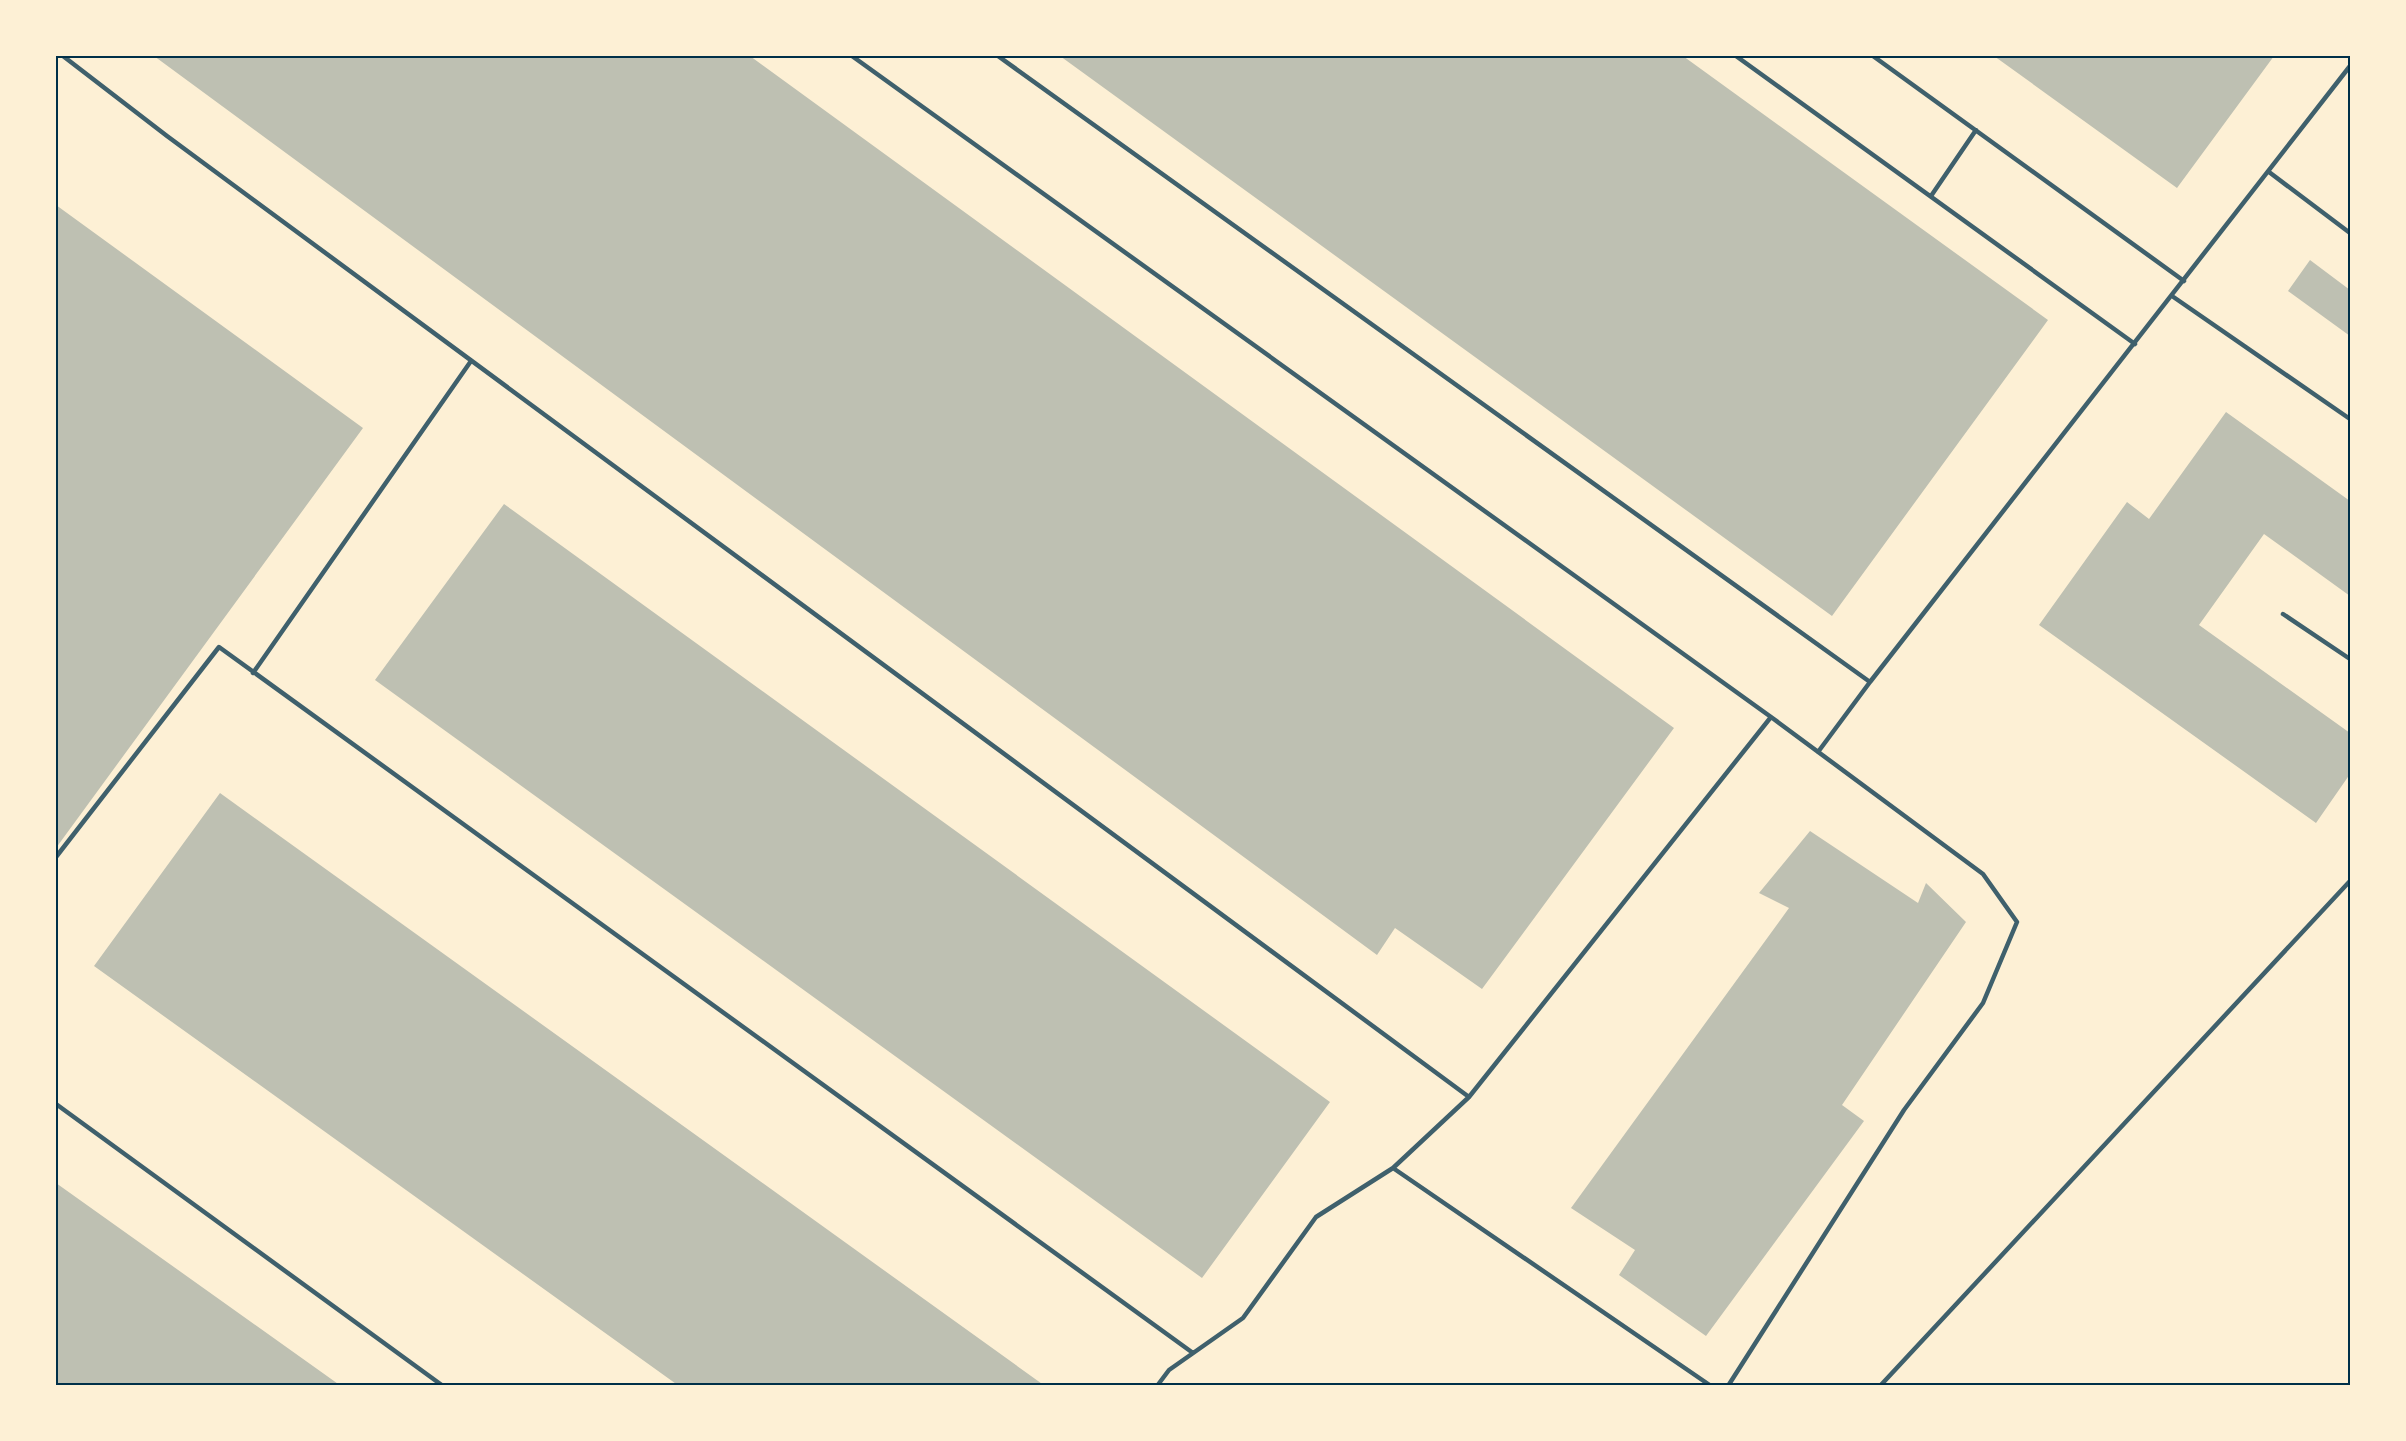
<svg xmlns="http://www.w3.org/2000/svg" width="2406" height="1441" viewBox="0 0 2406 1441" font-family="Poppins,sans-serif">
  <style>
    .building { fill: #bec0b2 }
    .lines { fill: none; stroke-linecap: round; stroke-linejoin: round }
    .service { stroke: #3f606c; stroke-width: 4.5 }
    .neatline { fill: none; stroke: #003049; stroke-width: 2 }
  </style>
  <rect width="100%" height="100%" fill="#fdf0d5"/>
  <path class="building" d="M154 56H750L1674 728 1482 989 1395 928 1377 955Z
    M1060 56H1683L2048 320 1832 616Z
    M1994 56H2274L2177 188Z
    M56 205 363 428 56 848Z
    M2310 260 2350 290V336L2288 291Z
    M2226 412 2350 501V596L2264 534 2199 625 2350 733V774L2316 823 2039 625 2127 502 2149 519Z
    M504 504 1330 1102 1202 1278 375 680Z
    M220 793 1045 1386H679L94 966Z
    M1810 831 1918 903 1926 883 1966 922 1842 1105 1864 1121 1706 1336 1619 1275 1635 1250 1571 1208 1789 908 1759 893Z
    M56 1183 341 1386H56Z"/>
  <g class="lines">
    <path class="service" d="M63 56 167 136 1469 1097
      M852 56 1771 717 1983 874 2017 922 1983 1003 1904 1110 1728 1386
      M998 56 1870 682
      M1736 56 2135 344
      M1873 56 2184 281
      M2269 172 2350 233
      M1931 196 1976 130
      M2172 296 2350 419
      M2283 614 2350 659
      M253 673 471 361
      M1818 752 1870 682 2350 66
      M56 857 219 647 1193 1353
      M56 1104 443 1386
      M1393 1168 1711 1386
      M1157 1386 1169 1370 1243 1318 1316 1217 1393 1168 1469 1097 1771 717
      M1880 1386 2350 881"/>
  </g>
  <rect width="2406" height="1441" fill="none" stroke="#fdf0d5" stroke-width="114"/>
  <rect x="57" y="57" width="2292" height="1327" class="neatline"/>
</svg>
